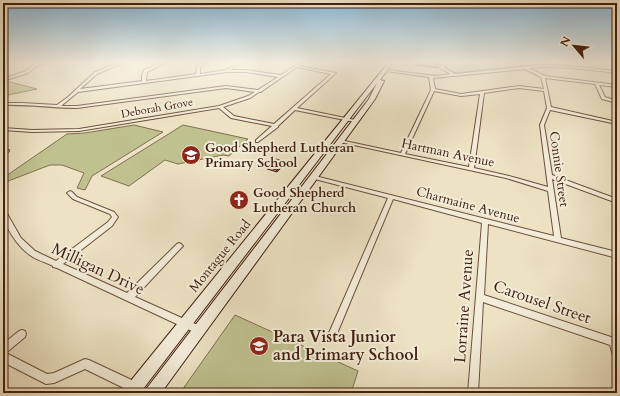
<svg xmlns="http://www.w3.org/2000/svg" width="620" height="396" viewBox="0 0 620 396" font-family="Cardo,serif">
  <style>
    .green { fill: #bfc18f; stroke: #807050 }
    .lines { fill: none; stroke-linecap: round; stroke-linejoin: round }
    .street-casing { stroke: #6d503d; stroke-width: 2 }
    .secondary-casing { stroke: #422010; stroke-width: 2 }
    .street { fill: #f3ecd9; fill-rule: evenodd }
    .secondary { fill: #f3ecd9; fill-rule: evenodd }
    .wall { fill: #c28d78; stroke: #422010 }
    .shaded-wall { fill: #9e7361; stroke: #422010 }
    .building { fill: #e1a48b; stroke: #422010 }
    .labels { text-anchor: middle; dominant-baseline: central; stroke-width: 4; stroke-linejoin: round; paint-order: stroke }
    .far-street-label { font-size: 11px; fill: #422010; stroke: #f3ecd9 }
    .poi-label { font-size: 13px; font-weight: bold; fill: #422010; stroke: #f3ecd9; text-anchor: start }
    .street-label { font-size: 13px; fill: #422010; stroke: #f3ecd9 }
    .near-street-label { font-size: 16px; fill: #422010; stroke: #f3ecd9 }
    .near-poi-label { font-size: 16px; font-weight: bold; fill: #422010; stroke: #f3ecd9; text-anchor: start }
  </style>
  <rect width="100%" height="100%" fill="#ede2c4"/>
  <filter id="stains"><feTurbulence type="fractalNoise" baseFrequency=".005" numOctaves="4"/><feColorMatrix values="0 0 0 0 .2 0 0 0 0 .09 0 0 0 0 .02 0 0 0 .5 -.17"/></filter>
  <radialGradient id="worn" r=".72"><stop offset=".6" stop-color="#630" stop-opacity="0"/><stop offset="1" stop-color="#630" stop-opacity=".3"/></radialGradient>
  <path class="green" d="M449 62H568L572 66 535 65 454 73 446 68Z
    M6 81 37 89 3 96V82Z
    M134 125 163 132 92 176 85 190 77 188 84 173 62 165H50L3 183V178L67 134 85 133Z
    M183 125 248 139 229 156 223 155 178 164 165 160 129 186 101 176Z
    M235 315 358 371 351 393H180Z"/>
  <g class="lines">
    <defs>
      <path id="street" d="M37 62H40V63L52 62 38 65 28 73 3 81V79L26 71Z
        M120 62H124L97 74 80 89 142 81V75L144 70 163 62H167L147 72 146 81 196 74 197 66 205 62H209L200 67V74L226 70 241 62H244L230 70H246L281 75 301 62H304L299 66 336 73 297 108 355 120 357 121 355 122 295 110 278 126V127L258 142H256V140L272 126 231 118 219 108 79 131 32 132 3 130V128L32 130 79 129 219 106 248 96 255 92 226 88 77 108C52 108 28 104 3 105V103H22L57 105 68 97 95 72ZM297 67 331 74 274 124 234 116 223 107 250 98 259 92H261L262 91ZM227 72H246L278 77 258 90 226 86 77 106H61L78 92Z
        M443 62H446L444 68 455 74 540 65 578 67 617 71V73C588 70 558 65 529 68L545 76 617 85V87L599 85 605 97 617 101V103L602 99 595 84 545 78 551 107 617 122V124L550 110 544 125 552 175 617 199V203L552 179 561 238 617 252V258L488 224 484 295 617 339V361L614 359 610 345 483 302 478 393H468L482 223 393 199 336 336 333 337 330 336 329 333 388 198 311 178 310 177 311 176H315L554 236 548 191 506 178 340 142 338 141 340 140 401 153 431 90 429 77 386 71 388 70 435 76 451 74 440 68ZM525 69 541 77 544 89 519 86 461 94 435 89 433 78ZM519 88 544 91 547 108 540 125 548 187 509 176 474 168 484 93ZM434 91 461 96 480 94 469 167 405 154Z
        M615 148H617V152L615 151Z
        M5 150H9V151L3 156V152Z
        M70 191 72 192 77 197 114 212 118 217 112 226 63 264 127 293 177 244 179 243 181 244 183 246 181 248 135 297 202 327 203 330 202 333 199 334 196 333 57 268 53 267V266C45 262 36 260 30 255 17 246 3 225 3 210L6 212 21 238 35 251 56 261 108 222 112 217 110 214 73 199 67 193Z
        M22 330 25 331 26 334 25 337 6 353 47 374 54 373 85 359 89 360 138 383 139 387 138 391 134 392 130 391 85 369 54 383 46 384 3 362V344L19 331Z"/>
      <path id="secondary" d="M389 62H393L380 80 384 81 375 99 161 393H144L147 388 369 99 377 83 140 393H122L125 388Z"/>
    </defs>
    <use href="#street" class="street-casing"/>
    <use href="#secondary" class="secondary-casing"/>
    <use href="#street" class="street"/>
    <use href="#secondary" class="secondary"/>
  </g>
  <path class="wall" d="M413 62H440L437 68 416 65 417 62Z
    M285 162V164L277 172 267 169V167Z"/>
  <path class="shaded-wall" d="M285 162V164L277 172V170Z"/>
  <path class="building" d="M276 159 285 162 277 170 267 167Z"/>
  <linearGradient id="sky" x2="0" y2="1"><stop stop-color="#89b7d6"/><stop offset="0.53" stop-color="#f7f2e4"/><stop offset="1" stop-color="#f7f2e4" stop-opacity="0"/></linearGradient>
  <rect width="620" height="117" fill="url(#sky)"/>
  <defs>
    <symbol id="school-disc" viewBox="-11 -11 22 22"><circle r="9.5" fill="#8f2418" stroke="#f3ecd9"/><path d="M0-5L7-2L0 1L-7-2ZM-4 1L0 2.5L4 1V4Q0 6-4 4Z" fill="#fff"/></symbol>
    <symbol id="church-disc" viewBox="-11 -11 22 22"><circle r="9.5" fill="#8f2418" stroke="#f3ecd9"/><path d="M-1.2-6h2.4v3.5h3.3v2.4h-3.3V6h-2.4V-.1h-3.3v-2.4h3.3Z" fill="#fff"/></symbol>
  </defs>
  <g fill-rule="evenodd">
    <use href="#school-disc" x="180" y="144" width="22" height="22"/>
    <use href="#church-disc" x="228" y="189" width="22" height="22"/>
    <use href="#school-disc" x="248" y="335" width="22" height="22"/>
  </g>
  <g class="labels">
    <g class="far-street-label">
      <text transform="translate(157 108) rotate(-10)">Deborah Grove</text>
    </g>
    <g class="poi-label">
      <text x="205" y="148">Good Shepherd Lutheran<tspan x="205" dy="15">Primary School</tspan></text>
      <text x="253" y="193">Good Shepherd<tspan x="253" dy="15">Lutheran Church</tspan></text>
    </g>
    <g class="street-label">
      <text transform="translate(448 153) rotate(12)">Hartman Avenue</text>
      <text transform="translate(559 169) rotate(82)">Connie Street</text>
      <text transform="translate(468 205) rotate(15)">Charmaine Avenue</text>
      <text transform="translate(220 256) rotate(-51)">Montague Road</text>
    </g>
    <g class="near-street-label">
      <text transform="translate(98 269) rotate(25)">Milligan Drive</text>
      <text transform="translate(542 302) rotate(19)">Carousel Street</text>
      <text transform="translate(464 306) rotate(-86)">Lorraine Avenue</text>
    </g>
    <g class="near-poi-label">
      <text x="273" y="337">Para Vista Junior<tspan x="273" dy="18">and Primary School</tspan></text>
    </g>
  </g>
  <rect width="620" height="396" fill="none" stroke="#ede2c4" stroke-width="16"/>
  <rect x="4" y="4" width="612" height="388" fill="none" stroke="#422010" stroke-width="2"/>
  <rect x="8" y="8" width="604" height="380" fill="none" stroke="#422010"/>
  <g transform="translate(574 46) rotate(298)" stroke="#f3ecd9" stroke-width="3" paint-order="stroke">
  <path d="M0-3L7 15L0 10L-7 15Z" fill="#422010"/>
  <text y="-6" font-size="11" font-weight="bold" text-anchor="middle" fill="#422010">N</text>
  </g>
  <rect width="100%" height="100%" filter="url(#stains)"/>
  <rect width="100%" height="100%" fill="url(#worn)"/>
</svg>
